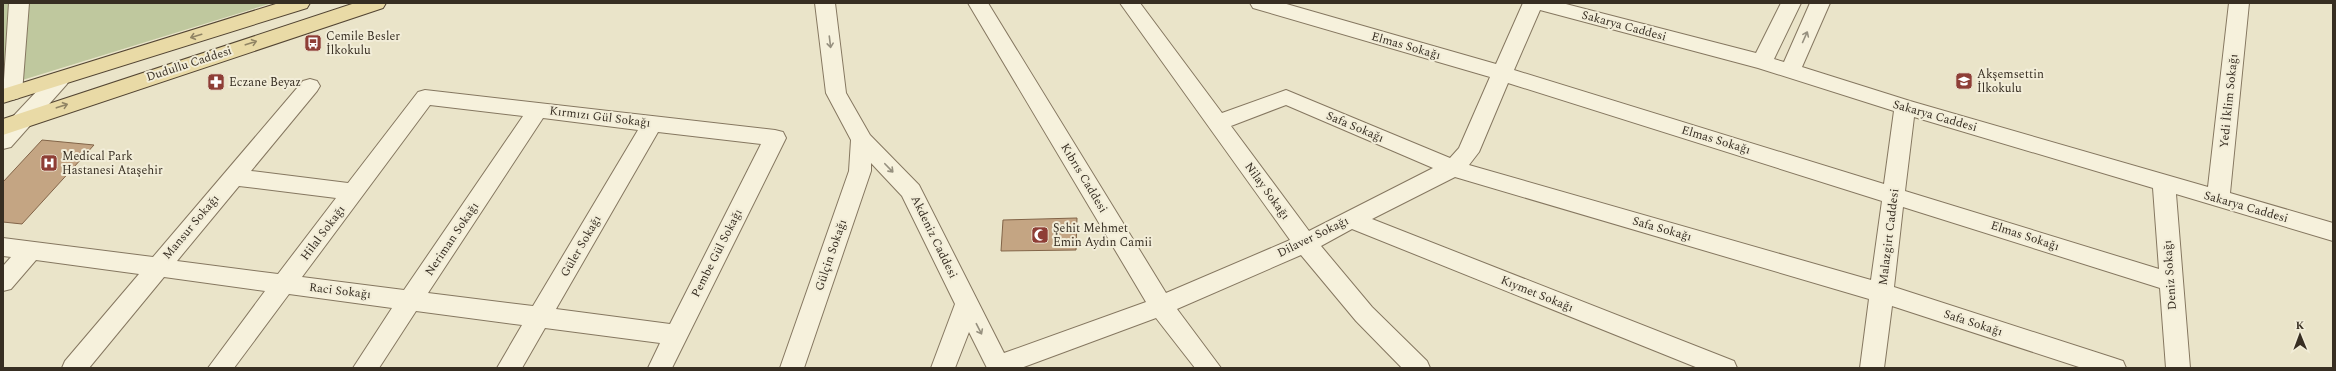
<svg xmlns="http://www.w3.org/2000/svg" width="2336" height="371" viewBox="0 0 2336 371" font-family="Spectral,serif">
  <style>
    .green { fill: #bfc89e }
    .building { fill: #c4a583; stroke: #826448 }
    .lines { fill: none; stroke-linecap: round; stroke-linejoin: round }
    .minor-casing { stroke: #857760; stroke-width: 2 }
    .major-casing { stroke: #534533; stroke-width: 2 }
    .minor { fill: #f6f1dc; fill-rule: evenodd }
    .major { fill: #e9daa6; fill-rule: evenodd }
    .oneway { stroke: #908464 }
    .oneway2 { stroke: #96907f }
    .labels { text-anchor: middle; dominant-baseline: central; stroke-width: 4; stroke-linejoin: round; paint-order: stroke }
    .street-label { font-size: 12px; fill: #372e22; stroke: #f2edd8 }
    .poi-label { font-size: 12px; fill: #372e22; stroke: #f2edd8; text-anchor: start }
  </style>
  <rect width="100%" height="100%" fill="#eae4c9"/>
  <path class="green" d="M3 3H272L3 86Z"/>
  <path class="building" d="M42 140 94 145 22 224 3 222V182Z
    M1077 218 1076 250 1001 251 1003 220Z"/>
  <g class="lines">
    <defs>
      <path id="minor" d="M9 3H29L22 93 19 98 12 100 5 98 3 95Z
        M815 3H835L846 93 870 135 919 185 1004 353 1146 302 968 3H988L1166 293 1290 240 1120 3H1140L1222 113 1286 90 1450 158 1459 148 1490 77 1253 8 1250 3H1283L1496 64 1523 3H1562L1756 53 1781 3H1801L1774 59 1784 62 1810 3H1830L1802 67 1910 101 2208 187 2229 3H2249L2230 193 2333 223V241L2176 194 2190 368H2166L2160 288 1903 207 1894 287 2114 358 2123 361 2126 368H2082L1892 306 1884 368H1860L1869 299 1455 177 1372 219 1734 361 1737 368H1698L1352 229 1321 246 1372 307 1427 361 1430 368H1402L1356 321 1301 255 1177 309 1221 368H1195L1156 318 1021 368H987L969 332 955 368H931L955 304 902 196 871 163V171L804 368H780L849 171 851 140 826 93ZM1540 10 1758 68 1894 111 1884 184 1514 70ZM1508 83 1882 201 1871 280 1469 165 1479 152ZM1286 105 1433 168 1309 231 1231 126ZM1914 117 2153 188 2159 269 1905 191Z
        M60 72 67 74 70 79 67 84 11 147 3 149V127L53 74Z
        M310 79 317 81 320 86 317 91 251 171 348 183 418 92 425 90 775 130 783 132 786 138 672 368H648L660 343 545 328 522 368H497L522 325 416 311 379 368H353L392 308 289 294 234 368H208L265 291 164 277 89 368H62L65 361 139 274 36 260 11 289 3 291V266L11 257 3 256V238L153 257 303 81ZM430 105 523 116 404 290 302 277ZM543 118 638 130 533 306 428 293ZM658 132 761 144 670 324 556 309ZM239 186 336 198 278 274 177 261Z"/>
      <path id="major" d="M279 3H310L307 8 3 103V89Z
        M355 3H386L383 8 3 135V119Z"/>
    </defs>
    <use href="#minor" class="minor-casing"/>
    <use href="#major" class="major-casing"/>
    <use href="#minor" class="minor"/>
    <use href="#major" class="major"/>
  </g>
  <defs><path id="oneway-shaft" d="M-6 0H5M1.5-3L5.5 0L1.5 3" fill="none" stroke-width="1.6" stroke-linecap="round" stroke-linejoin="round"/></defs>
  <g class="oneway">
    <use href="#oneway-shaft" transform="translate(196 36) rotate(163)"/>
    <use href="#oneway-shaft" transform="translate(251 43) rotate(-18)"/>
    <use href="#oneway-shaft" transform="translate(62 106) rotate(-18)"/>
  </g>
  <g class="oneway2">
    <use href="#oneway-shaft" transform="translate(1805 37) rotate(-66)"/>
    <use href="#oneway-shaft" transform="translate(830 42) rotate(83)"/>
    <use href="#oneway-shaft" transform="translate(889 168) rotate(46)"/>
    <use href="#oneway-shaft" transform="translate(979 329) rotate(63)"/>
  </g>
  <defs>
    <symbol id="bus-square" viewBox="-11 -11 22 22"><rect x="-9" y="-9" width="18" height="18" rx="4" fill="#8e3e36" stroke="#f2edd8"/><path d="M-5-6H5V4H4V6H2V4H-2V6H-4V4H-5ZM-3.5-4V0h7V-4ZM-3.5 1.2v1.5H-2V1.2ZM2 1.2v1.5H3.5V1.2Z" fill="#fff"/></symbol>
    <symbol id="school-square" viewBox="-11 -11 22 22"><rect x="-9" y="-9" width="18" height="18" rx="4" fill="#8e3e36" stroke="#f2edd8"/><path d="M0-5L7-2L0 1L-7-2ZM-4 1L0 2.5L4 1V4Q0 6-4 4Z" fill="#fff"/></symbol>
    <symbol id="pharmacy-square" viewBox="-11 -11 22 22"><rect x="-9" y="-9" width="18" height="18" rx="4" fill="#8e3e36" stroke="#f2edd8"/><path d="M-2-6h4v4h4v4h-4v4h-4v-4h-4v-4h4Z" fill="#fff"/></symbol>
    <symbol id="hospital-square" viewBox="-11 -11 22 22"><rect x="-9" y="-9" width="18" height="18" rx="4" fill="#8e3e36" stroke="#f2edd8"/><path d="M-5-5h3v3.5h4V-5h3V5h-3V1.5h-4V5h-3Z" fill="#fff"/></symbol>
    <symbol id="mosque-square" viewBox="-11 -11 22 22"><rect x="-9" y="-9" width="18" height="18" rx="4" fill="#8e3e36" stroke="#f2edd8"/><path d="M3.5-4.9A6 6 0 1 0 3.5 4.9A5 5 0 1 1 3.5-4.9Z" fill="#fff"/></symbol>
  </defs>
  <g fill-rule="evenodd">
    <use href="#bus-square" x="303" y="33" width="20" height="20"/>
    <use href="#school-square" x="1954" y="71" width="20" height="20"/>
    <use href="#pharmacy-square" x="206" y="72" width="20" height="20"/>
    <use href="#hospital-square" x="39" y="153" width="20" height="20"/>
    <use href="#mosque-square" x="1030" y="225" width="20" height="20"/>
  </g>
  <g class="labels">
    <g class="street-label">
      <text transform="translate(1624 26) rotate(15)">Sakarya Caddesi</text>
      <text transform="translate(1406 46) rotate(16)">Elmas Sokağı</text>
      <text transform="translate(189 64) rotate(-18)">Dudullu Caddesi</text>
      <text transform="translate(2229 101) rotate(-84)">Yedi İklim Sokağı</text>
      <text transform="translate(1935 116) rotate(16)">Sakarya Caddesi</text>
      <text transform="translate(600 117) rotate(7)">Kırmızı Gül Sokağı</text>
      <text transform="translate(1355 127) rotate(23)">Safa Sokağı</text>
      <text transform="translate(1716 140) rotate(17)">Elmas Sokağı</text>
      <text transform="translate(1084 178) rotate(59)">Kıbrıs Caddesi</text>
      <text transform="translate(1267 191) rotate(54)">Nilay Sokağı</text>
      <text transform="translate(2246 207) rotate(16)">Sakarya Caddesi</text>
      <text transform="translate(191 227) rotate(-50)">Mansur Sokağı</text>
      <text transform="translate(1662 229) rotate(16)">Safa Sokağı</text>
      <text transform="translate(323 233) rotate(-53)">Hilal Sokağı</text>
      <text transform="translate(2025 236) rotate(18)">Elmas Sokağı</text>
      <text transform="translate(934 237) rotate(64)">Akdeniz Caddesi</text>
      <text transform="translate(1313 237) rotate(-26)">Dilaver Sokağı</text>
      <text transform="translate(1889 237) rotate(-83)">Malazgirt Caddesi</text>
      <text transform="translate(452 239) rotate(-56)">Neriman Sokağı</text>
      <text transform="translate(581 246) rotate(-60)">Güler Sokağı</text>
      <text transform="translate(717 253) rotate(-63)">Pembe Gül Sokağı</text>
      <text transform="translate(831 255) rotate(-71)">Gülçin Sokağı</text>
      <text transform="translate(2170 275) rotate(-94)">Deniz Sokağı</text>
      <text transform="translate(340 291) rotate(7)">Raci Sokağı</text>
      <text transform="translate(1537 294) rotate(22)">Kıymet Sokağı</text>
      <text transform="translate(1973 323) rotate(18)">Safa Sokağı</text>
    </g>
    <g class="poi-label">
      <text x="326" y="36">Cemile Besler<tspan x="326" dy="14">İlkokulu</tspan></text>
      <text x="1977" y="74">Akşemsettin<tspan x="1977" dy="14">İlkokulu</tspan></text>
      <text x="229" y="82">Eczane Beyaz</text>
      <text x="62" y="156">Medical Park<tspan x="62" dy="14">Hastanesi Ataşehir</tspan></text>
      <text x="1053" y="228">Şehit Mehmet<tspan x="1053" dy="14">Emin Aydın Camii</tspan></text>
    </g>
  </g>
  <rect width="2336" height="371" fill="none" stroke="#372e22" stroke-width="8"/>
  <g transform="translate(2300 335) rotate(359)" stroke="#f2edd8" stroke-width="3" paint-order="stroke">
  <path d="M0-3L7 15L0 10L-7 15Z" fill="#372e22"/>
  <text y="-6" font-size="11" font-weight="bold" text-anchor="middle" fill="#372e22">K</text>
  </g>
</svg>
